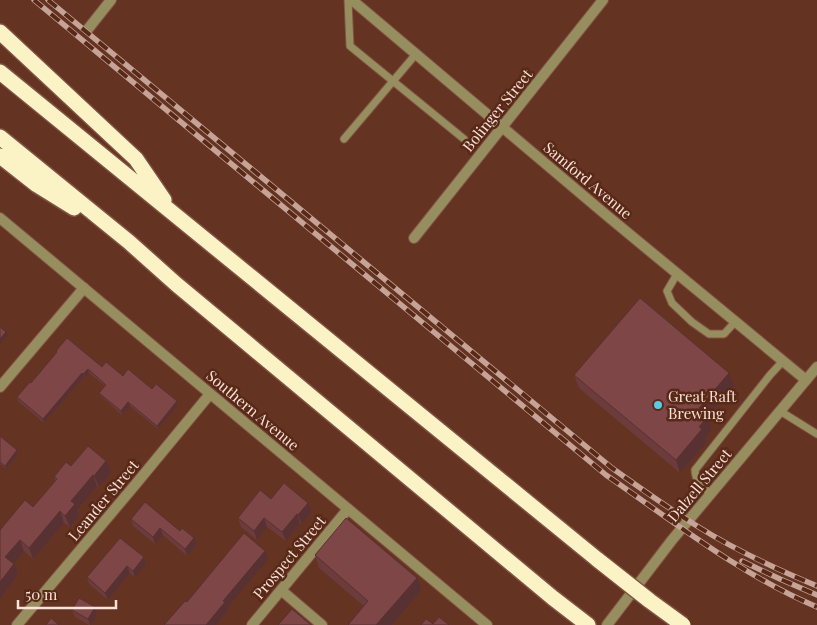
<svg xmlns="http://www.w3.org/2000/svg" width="817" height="625" viewBox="0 0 817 625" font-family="'Playfair Display',serif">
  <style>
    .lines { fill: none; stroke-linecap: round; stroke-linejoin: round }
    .service-casing { stroke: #805243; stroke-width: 9 }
    .minor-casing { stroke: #805243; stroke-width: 12 }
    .tertiary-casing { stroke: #805243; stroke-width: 12 }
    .motorway-casing { stroke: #805243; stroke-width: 18 }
    .service { stroke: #978e5f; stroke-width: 7 }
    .minor { stroke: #978e5f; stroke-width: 10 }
    .tertiary { stroke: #978e5f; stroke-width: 10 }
    .motorway { stroke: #fbf3c6; stroke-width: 15 }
    .rail-casing { stroke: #c6a397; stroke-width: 5.5 }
    .rail { stroke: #592918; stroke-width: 4; stroke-dasharray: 11; stroke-linecap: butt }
    .motorway-bridge-casing { stroke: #805243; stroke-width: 18; stroke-linecap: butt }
    .motorway-bridge { stroke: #fbf3c6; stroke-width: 15 }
    .wall { fill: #6c3c3d }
    .shaded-wall { fill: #583132 }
    .building { fill: #7e4647; stroke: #583132 }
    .poi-dot { fill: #5bc8e6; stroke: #592918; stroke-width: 2 }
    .labels { text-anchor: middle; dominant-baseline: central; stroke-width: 5; stroke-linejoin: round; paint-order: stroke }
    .street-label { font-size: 15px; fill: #fce2d9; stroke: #592918 }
    .poi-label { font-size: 15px; fill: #fce2d9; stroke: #592918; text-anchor: start }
  </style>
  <rect width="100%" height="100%" fill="#653322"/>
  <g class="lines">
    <defs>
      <path id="service" d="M348 0 350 46 464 139
        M344 139 416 54
        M677 274 667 291 672 303 692 322 709 334H724L735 322
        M780 411 817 434
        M711 494C703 487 695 481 695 470L770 375 783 361"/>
      <path id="minor" d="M352 0 605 214 806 380
        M88 29 111 0
        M414 238 603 0
        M0 387 84 288
        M281 590 322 625
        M17 625 135 485 210 394
        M252 625 348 509"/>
      <path id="tertiary" d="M0 218 487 625
        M607 625 672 540 817 367"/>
      <path id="motorway" d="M0 32 136 159 164 200
        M0 72 598 560
        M0 137 129 242 176 284 553 598 588 625
        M0 156 37 185 74 208"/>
    </defs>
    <use href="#service" class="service-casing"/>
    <use href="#minor" class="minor-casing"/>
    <use href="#tertiary" class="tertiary-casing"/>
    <use href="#motorway" class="motorway-casing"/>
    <use href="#service" class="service"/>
    <use href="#minor" class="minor"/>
    <use href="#tertiary" class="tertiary"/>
    <use href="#motorway" class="motorway"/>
    <defs>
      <path id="rail" d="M34 0 606 475C674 522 741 575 817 607
        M48 0 612 468C640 488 668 508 697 526 735 550 776 569 817 586
        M742 561 780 579 817 595"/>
    </defs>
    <use href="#rail" class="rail-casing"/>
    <use href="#rail" class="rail"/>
    <defs>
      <path id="motorway-bridge" d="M598 560 650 601 683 625"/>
    </defs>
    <use href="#motorway-bridge" class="motorway-bridge-casing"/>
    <use href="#motorway-bridge" class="motorway-bridge"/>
  </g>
  <path class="wall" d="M56 351 102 367 123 376 152 389 178 405 158 429 130 406 122 415 101 396 99 393 105 386 89 373 85 378 84 377 44 423 18 401 17 397 31 383 56 353Z
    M574 375 734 386 708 416 712 429 705 438 707 442 680 473 579 388Z
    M0 436 17 450 18 454 6 469 0 464Z
    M71 466 111 473 99 487 97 486 77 510 79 516 70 527 64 523 33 559 24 551 13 564 18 575 7 590 0 530 33 507 55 481 54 477Z
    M271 499 308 503 312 512 302 524 300 523 286 541 267 527 257 540 241 527 238 518Z
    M131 519 180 531 197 544 187 556 163 535 155 544 133 526Z
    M315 555 417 578 421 591 392 625H348L364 606 319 568Z
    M144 557 146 564 135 578 130 573 108 600 89 584 87 577Z
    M95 607 97 614 91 625H89L75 617 72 610Z"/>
  <path class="shaded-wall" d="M6 332 8 335 0 344V339Z
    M88 369 89 373 85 378 83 374Z
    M82 373 84 377 44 423 43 419Z
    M729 373 734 386 708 416 712 429 705 438 707 442 680 473 676 460 699 427V408Z
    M177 401 178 405 158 429 157 426Z
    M128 402 130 406 122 415 121 411Z
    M17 450 18 454 6 469 5 466Z
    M106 461 111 473 99 487 94 476Z
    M93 475 97 486 77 510 79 516 70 527 65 516 71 501Z
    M308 503 312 512 302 524 298 515Z
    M60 511 64 523 33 559 29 548Z
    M297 514 300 523 286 541 282 532Z
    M264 518 267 527 257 540 254 531Z
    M160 528 163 535 155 544 153 537Z
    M194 538 197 544 187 556 185 549Z
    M20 540 24 551 10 568 5 557Z
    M265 551 268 559 227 608 228 610 216 625H206L223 601Z
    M144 557 146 564 135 578 133 571Z
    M14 564 18 575 0 599V582Z
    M127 566 130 573 108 600 105 593Z
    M417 578 421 591 392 625H376Z
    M95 607 97 614 91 625H90L88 619Z"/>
  <path class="building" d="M640 298 729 373 699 408 708 416 699 427 702 429 676 460 574 375Z
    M0 327 6 332 0 339Z
    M67 338 102 367 106 362 123 376 128 369 152 389 156 384 177 401 157 426 128 402 121 411 99 393 106 385 88 369 83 374 82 373 43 419 17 397 30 382 31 383 57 352 56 351Z
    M0 436 17 450 5 466 0 462Z
    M88 446 106 461 94 476 93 475 71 501 75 504 65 516 60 511 29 548 20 540 5 557 14 564 0 582V530L25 500 33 507 57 479 54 477 66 462 71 466Z
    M284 483 308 503 298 515 297 514 282 532 264 518 254 531 238 518 260 490 271 499Z
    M145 502 180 531 182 528 194 538 185 549 160 528 153 537 131 519Z
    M346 518 417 578 376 625H348L368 601 315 555Z
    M244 533 265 551 223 601 225 602 206 625H164L185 601 187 602Z
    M120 538 144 557 133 571 127 566 105 593 87 577Z
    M79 598 95 607 88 619 72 610Z
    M292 609 311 625H278Z
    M439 617 449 625H421L426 619 433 624Z
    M51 618 59 625H46Z"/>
  <circle class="poi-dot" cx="658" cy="405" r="5"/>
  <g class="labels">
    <g class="street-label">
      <text transform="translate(497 110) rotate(-51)">Bolinger Street</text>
      <text transform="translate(588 180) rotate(40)">Samford Avenue</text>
      <text transform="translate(253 410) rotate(40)">Southern Avenue</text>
      <text transform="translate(699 485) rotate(-50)">Dalzell Street</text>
      <text transform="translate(103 500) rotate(-50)">Leander Street</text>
      <text transform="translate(289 557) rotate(-50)">Prospect Street</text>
    </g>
    <g class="poi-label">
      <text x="668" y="396">Great Raft<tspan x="668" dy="17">Brewing</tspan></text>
    </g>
  </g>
  <path d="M18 600v8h98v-8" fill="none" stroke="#fce2d9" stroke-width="2.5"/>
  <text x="25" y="600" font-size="15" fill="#fce2d9" stroke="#592918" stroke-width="4" paint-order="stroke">50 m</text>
</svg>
